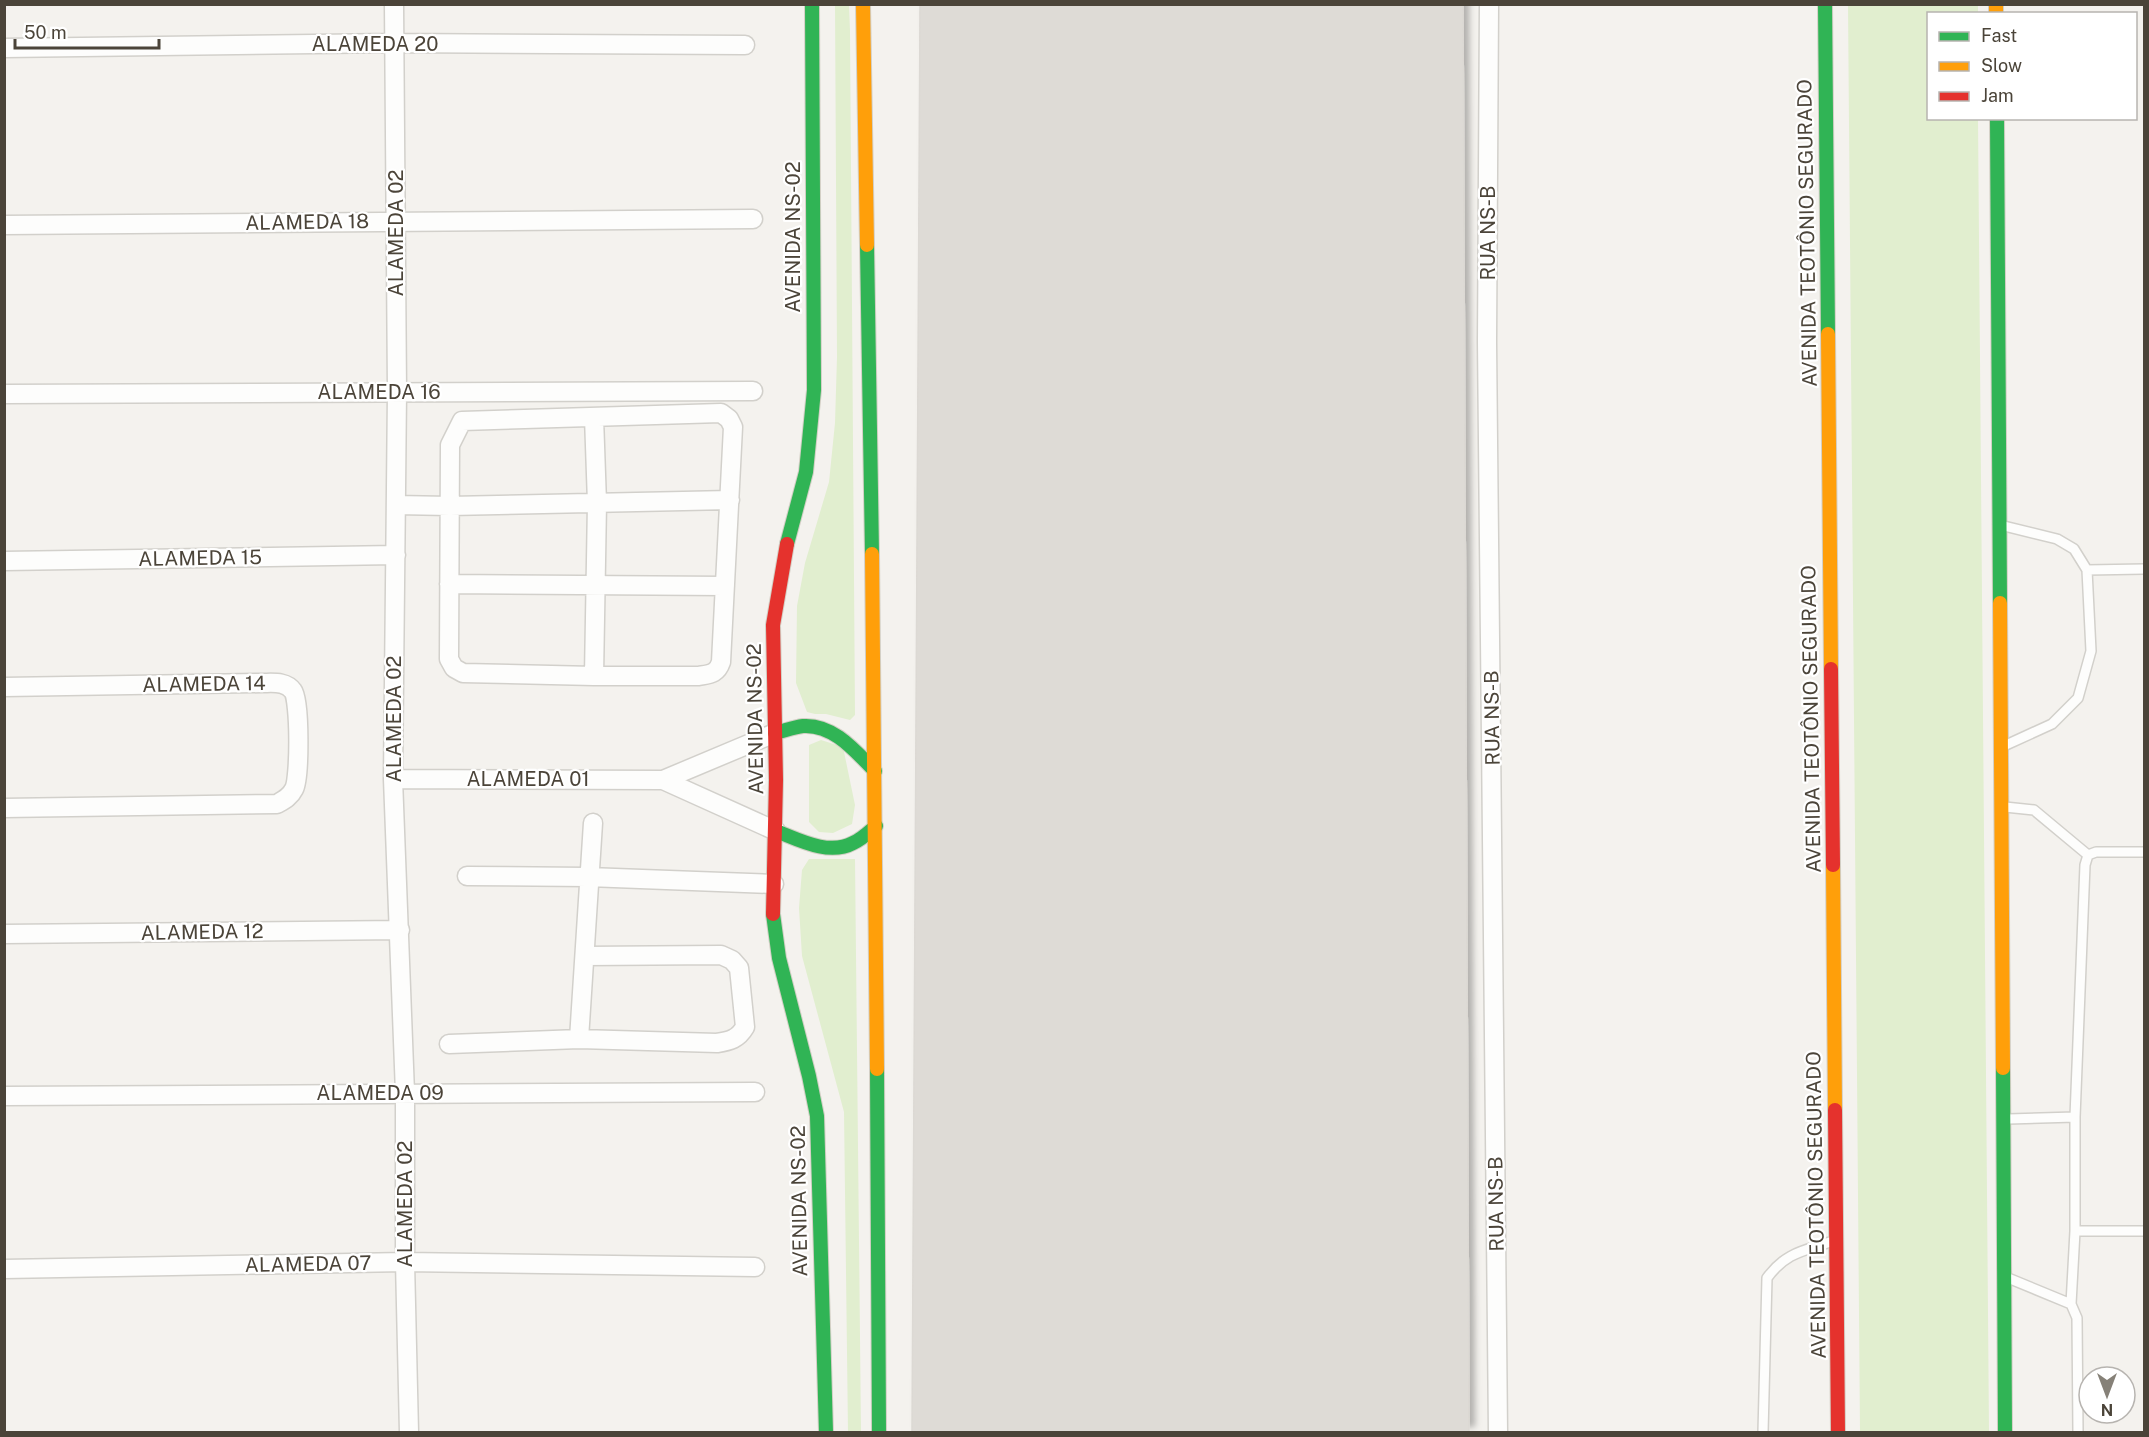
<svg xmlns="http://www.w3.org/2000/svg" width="2149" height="1437" viewBox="0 0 2149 1437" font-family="'Public Sans',sans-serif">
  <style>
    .green { fill: #e1eecf }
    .building { fill: #dedbd6; stroke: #dcd9d4; stroke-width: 1.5; filter: url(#shadow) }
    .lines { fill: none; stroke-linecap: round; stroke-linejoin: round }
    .lane-casing { stroke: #d2d0cb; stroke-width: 12 }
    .street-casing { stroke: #d2d0cb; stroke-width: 21 }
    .fast-casing { stroke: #d3cfc5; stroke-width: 16 }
    .slow-casing { stroke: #d3cfc5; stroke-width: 16 }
    .jam-casing { stroke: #d3cfc5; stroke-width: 16 }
    .lane { stroke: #fdfdfc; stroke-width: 9 }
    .street { stroke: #fdfdfc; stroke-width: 18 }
    .fast { stroke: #30b455; stroke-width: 14 }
    .slow { stroke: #ff9f0a; stroke-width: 14 }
    .jam { stroke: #e5322d; stroke-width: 14 }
    .labels { text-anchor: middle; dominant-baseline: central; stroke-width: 4.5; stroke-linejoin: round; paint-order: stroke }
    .street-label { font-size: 20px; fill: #4b4439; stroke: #fff }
  </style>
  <defs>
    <filter id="shadow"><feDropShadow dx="5.5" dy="-5.5" stdDeviation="3" flood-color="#0004"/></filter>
  </defs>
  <rect width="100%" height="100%" fill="#f4f2ee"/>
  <path class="green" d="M835 5H849L850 31 855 715 850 720 826 714H815L807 712 796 683 797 606 805 563 829 482 835 423 837 357Z
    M1848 5H1978V13L1928 14V118L1978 119 1989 1432H1860Z
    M821 740 843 747 855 805 852 824 833 833 819 832 809 822V745Z
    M809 859H855L861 1432H848L844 1112 802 956 799 908 802 870Z"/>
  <path class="building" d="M920 4H1463L1469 1432H912Z"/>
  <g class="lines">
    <defs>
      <path id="lane" d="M2004 526 2057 539 2074 549 2087 570 2091 651 2078 698 2052 724 2006 745
        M2087 570 2144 569
        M2005 807 2034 810 2088 855
        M2144 852H2096L2088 855 2085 865 2075 1117V1231H2144
        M2008 1119 2075 1117
        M2008 1278 2071 1304 2077 1318 2078 1432
        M2071 1304 2075 1231
        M1763 1432 1767 1278C1786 1252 1804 1251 1833 1241"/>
      <path id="street" d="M394 4 397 392 393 779 405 1093V1262L409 1432
        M1489 4 1487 342 1498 1432
        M4 48 394 43 745 45
        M4 225 753 219
        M4 394 753 391
        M721 413 729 419 733 427 721 662C717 674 710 674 699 676H594L463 673 454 668 449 659 450 445 462 421Z
        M594 417 597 503 594 676
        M396 505 450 506 730 500
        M4 561 396 555
        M449 584 725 586
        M4 687 262 683C273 683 286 681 293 691 300 700 300 778 294 789 290 797 284 800 277 804L4 808
        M393 779 663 780 775 733
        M663 780 776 831
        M467 876 588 877 774 884
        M4 934 400 930
        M579 1039 593 823
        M449 1044 579 1039 717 1043C730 1041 738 1039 745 1027L739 968 732 960 721 955 585 956
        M4 1096 755 1092
        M4 1269 405 1262 755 1267"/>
      <path id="fast" d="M1825 4 1828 334
        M1997 118 2000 603
        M867 245 872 554
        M787 544 806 472 814 390 812 4
        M775 733C784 731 794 727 803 726 834 724 856 752 875 771
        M776 831C799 840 829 856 853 843 862 839 869 832 876 826
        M773 914 779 958 809 1076 817 1116 826 1432
        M2003 1068 2005 1432
        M877 1069 879 1432"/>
      <path id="slow" d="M863 4 867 245
        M1996 4V14
        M1828 334 1831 669
        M872 554 877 1069
        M2000 603 2003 1068
        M1833 865 1835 1110"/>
      <path id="jam" d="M1831 669 1833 865
        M773 914 776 780 773 625 787 544
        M1835 1110 1838 1432"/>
    </defs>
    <use href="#lane" class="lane-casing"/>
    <use href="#street" class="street-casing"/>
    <use href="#fast" class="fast-casing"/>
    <use href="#slow" class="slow-casing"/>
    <use href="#jam" class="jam-casing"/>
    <use href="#lane" class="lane"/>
    <use href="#street" class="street"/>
    <use href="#fast" class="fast"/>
    <use href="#slow" class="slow"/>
    <use href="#jam" class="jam"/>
  </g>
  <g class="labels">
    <g class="street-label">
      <text x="375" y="44">ALAMEDA 20</text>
      <text transform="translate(307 222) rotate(-1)">ALAMEDA 18</text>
      <text transform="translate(396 233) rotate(-90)">ALAMEDA 02</text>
      <text transform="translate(1488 233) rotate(-90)">RUA NS-B</text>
      <text transform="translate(1807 233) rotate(-91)">AVENIDA TEOTÔNIO SEGURADO</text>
      <text transform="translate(793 237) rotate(-90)">AVENIDA NS-02</text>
      <text x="379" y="392">ALAMEDA 16</text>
      <text transform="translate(200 558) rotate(-1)">ALAMEDA 15</text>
      <text transform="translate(204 684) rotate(-1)">ALAMEDA 14</text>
      <text transform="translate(1492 718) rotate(-91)">RUA NS-B</text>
      <text transform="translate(394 719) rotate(-90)">ALAMEDA 02</text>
      <text transform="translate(755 719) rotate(-91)">AVENIDA NS-02</text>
      <text transform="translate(1811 719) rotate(-91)">AVENIDA TEOTÔNIO SEGURADO</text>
      <text x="528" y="779">ALAMEDA 01</text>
      <text transform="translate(202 932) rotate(-1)">ALAMEDA 12</text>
      <text x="380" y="1093">ALAMEDA 09</text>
      <text transform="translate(799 1201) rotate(-91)">AVENIDA NS-02</text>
      <text transform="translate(405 1204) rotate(-90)">ALAMEDA 02</text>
      <text transform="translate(1496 1204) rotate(-91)">RUA NS-B</text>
      <text transform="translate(1816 1205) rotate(-91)">AVENIDA TEOTÔNIO SEGURADO</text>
      <text transform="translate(308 1264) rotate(-1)">ALAMEDA 07</text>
    </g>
  </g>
  <rect width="2149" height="1437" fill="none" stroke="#4b4439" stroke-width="12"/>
  <rect x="1927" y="12" width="210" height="108" fill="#ffffff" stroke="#b7b4b0" stroke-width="1.5"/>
  <rect x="1939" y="32" width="30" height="9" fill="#30b455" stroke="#b7b4b0" stroke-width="1.5"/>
  <text x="1981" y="42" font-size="18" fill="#4b4439">Fast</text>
  <rect x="1939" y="62" width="30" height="9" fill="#ff9f0a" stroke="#b7b4b0" stroke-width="1.5"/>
  <text x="1981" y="72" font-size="18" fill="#4b4439">Slow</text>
  <rect x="1939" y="92" width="30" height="9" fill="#e5322d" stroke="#b7b4b0" stroke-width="1.5"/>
  <text x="1981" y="102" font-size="18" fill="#4b4439">Jam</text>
  <g transform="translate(2107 1395) rotate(180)"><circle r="28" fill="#ffffff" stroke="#b7b4b0" stroke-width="1.5"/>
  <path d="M0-4.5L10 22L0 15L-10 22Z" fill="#868178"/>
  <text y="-9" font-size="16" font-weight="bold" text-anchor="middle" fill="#4b4439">N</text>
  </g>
  <path d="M15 39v9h144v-9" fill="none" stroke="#4b4439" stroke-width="3"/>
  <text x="24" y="39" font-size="18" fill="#4b4439" stroke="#ffffff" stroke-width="4.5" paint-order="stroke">50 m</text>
</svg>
